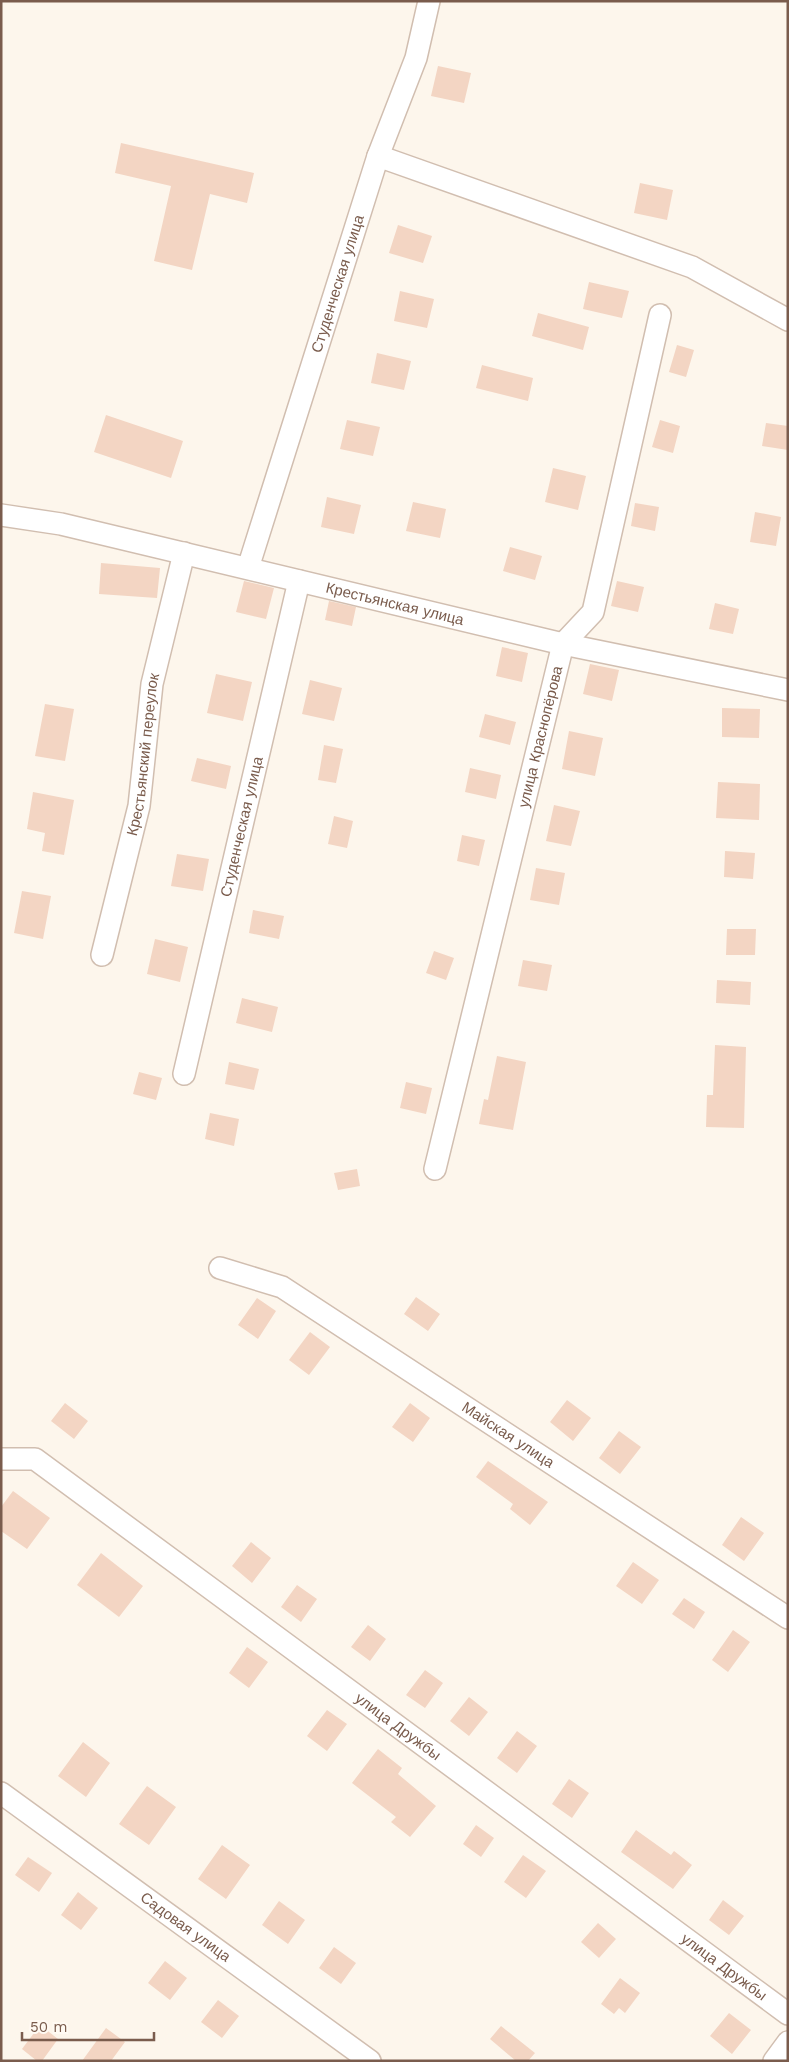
<svg xmlns="http://www.w3.org/2000/svg" width="789" height="2062" viewBox="0 0 789 2062" font-family="'Work Sans',sans-serif">
  <style>
    .building { fill: #f3d5c3 }
    .lines { fill: none; stroke-linecap: round; stroke-linejoin: round }
    .minor-casing { stroke: #d1beb0; stroke-width: 24 }
    .minor { stroke: #fff; stroke-width: 21 }
    .labels { text-anchor: middle; dominant-baseline: central; stroke-width: 4; stroke-linejoin: round; paint-order: stroke }
    .street-label { font-size: 15px; fill: #7a5c4d; stroke: #fffaf3 }
  </style>
  <rect width="100%" height="100%" fill="#fdf6ec"/>
  <path class="building" d="M438 66 471 73 464 103 431 96Z
    M121 143 254 173 247 203 210 194 192 270 154 261 171 186 115 173Z
    M640 183 673 190 667 220 634 213Z
    M398 225 432 236 423 263 389 253Z
    M589 282 629 291 622 318 583 309Z
    M400 291 434 299 427 328 394 321Z
    M538 313 589 327 583 350 532 336Z
    M677 345 694 350 686 377 669 372Z
    M377 353 411 361 404 390 371 383Z
    M482 365 533 378 528 401 476 388Z
    M106 415 183 441 171 478 94 452Z
    M347 420 380 427 373 456 340 449Z
    M660 420 680 426 673 453 652 447Z
    M766 423 788 426V450L762 446Z
    M553 468 586 476 578 510 545 502Z
    M327 497 361 505 354 534 321 527Z
    M413 502 446 509 440 538 406 531Z
    M635 503 659 507 655 531 631 526Z
    M755 512 781 517 776 546 750 542Z
    M510 547 542 556 535 580 503 571Z
    M101 563 160 568 157 598 99 594Z
    M244 581 274 588 266 619 236 612Z
    M617 581 644 587 638 612 611 606Z
    M329 601 356 607 352 626 325 620Z
    M715 603 739 609 733 634 709 629Z
    M502 647 528 653 522 682 496 676Z
    M590 664 619 670 612 701 583 694Z
    M216 674 252 682 243 721 207 713Z
    M310 680 342 688 334 721 302 714Z
    M45 704 74 709 65 761 35 756Z
    M722 708 760 709 759 738 722 737Z
    M485 714 516 722 510 745 479 737Z
    M569 731 603 738 595 776 562 769Z
    M324 745 343 749 336 783 318 780Z
    M197 758 231 766 226 789 191 781Z
    M470 768 501 775 496 799 465 792Z
    M718 782 760 784 759 820 716 818Z
    M33 792 74 800 64 855 42 851 45 833 27 829Z
    M554 805 580 811 571 846 546 841Z
    M334 816 353 821 347 848 328 844Z
    M462 835 485 840 479 866 457 861Z
    M725 851 755 853 753 879 724 877Z
    M177 854 209 859 203 891 171 886Z
    M536 868 565 873 559 905 530 900Z
    M22 891 51 896 43 939 14 933Z
    M253 910 284 916 279 939 249 933Z
    M727 929H756L755 955H726Z
    M155 939 188 947 180 982 147 974Z
    M434 951 454 958 446 980 426 973Z
    M523 960 552 965 547 991 518 986Z
    M717 980 751 982 750 1005 716 1003Z
    M242 998 278 1007 272 1032 236 1023Z
    M715 1045 746 1047 744 1128 706 1127 707 1095H713Z
    M497 1056 526 1062 513 1130 479 1124 484 1099 488 1100Z
    M229 1062 259 1069 254 1090 225 1084Z
    M139 1072 162 1078 156 1100 133 1094Z
    M406 1082 432 1088 426 1114 400 1108Z
    M210 1113 239 1119 234 1146 205 1139Z
    M357 1169 360 1186 338 1190 334 1173Z
    M416 1297 440 1314 428 1331 404 1314Z
    M257 1298 276 1311 258 1339 238 1325Z
    M310 1332 330 1347 309 1375 289 1360Z
    M567 1400 591 1418 573 1441 550 1422Z
    M65 1403 88 1421 74 1439 51 1421Z
    M410 1403 430 1418 413 1442 392 1427Z
    M619 1431 641 1447 620 1474 599 1458Z
    M488 1461 548 1502 530 1525 510 1509 513 1504 476 1477Z
    M13 1491 50 1518 27 1549 1 1531V1507Z
    M741 1517 764 1533 744 1561 722 1545Z
    M251 1542 271 1558 252 1583 232 1566Z
    M101 1553 143 1586 119 1617 77 1585Z
    M633 1562 659 1580 642 1604 616 1586Z
    M297 1585 317 1599 301 1622 281 1607Z
    M684 1598 705 1612 694 1629 672 1614Z
    M368 1625 386 1639 370 1661 351 1647Z
    M733 1630 750 1642 728 1672 712 1660Z
    M247 1647 268 1662 249 1688 229 1673Z
    M425 1670 443 1683 425 1708 406 1695Z
    M469 1697 488 1712 469 1736 450 1721Z
    M327 1710 347 1724 327 1751 307 1736Z
    M517 1731 537 1746 517 1773 497 1758Z
    M83 1742 110 1763 86 1797 58 1776Z
    M378 1749 402 1768 398 1774 436 1806 410 1837 391 1822 396 1817 352 1783Z
    M569 1779 589 1793 572 1818 552 1804Z
    M147 1786 176 1807 149 1845 119 1824Z
    M476 1825 494 1838 481 1857 463 1844Z
    M636 1830 671 1855 674 1851 692 1865 673 1889 621 1852Z
    M222 1845 250 1865 226 1899 198 1879Z
    M523 1855 546 1871 526 1898 504 1882Z
    M28 1857 52 1873 39 1892 15 1875Z
    M78 1892 98 1908 81 1930 61 1915Z
    M723 1900 744 1916 729 1935 709 1920Z
    M279 1901 305 1920 288 1944 262 1925Z
    M598 1923 616 1939 599 1958 581 1942Z
    M334 1947 356 1963 341 1984 319 1968Z
    M165 1961 187 1978 170 2000 148 1983Z
    M620 1978 640 1993 625 2013 619 2008 614 2014 601 2004Z
    M218 2000 239 2016 222 2038 201 2022Z
    M729 2013 751 2030 732 2054 710 2036Z
    M40 2025 58 2039 42 2061H37L22 2049Z
    M501 2026 535 2053 528 2061H516L490 2039Z
    M106 2028 125 2042 111 2061H82Z"/>
  <g class="lines">
    <defs>
      <g id="minor">
        <path d="M378 156 692 267 788 320"/>
        <path id="s1" d="M1 515 61 524 563 644 788 690"/>
        <path id="s2" d="M248 568 378 156 416 58 429 1"/>
        <path id="s3" d="M102 955 139 806 152 684 184 553"/>
        <path id="s4" d="M184 1074 299 581"/>
        <path id="s5" d="M435 1169 563 644 593 612 660 315"/>
        <path id="s6" d="M220 1268 282 1287 788 1618"/>
        <path id="s7" d="M1 1459H35L788 2014"/>
        <path id="s8" d="M1 1793 370 2061"/>
        <path d="M774 2061 788 2042"/>
      </g>
    </defs>
    <use href="#minor" class="minor-casing"/>
    <use href="#minor" class="minor"/>
  </g>
  <g class="labels">
    <g class="street-label">
      <text stroke="none"><textPath href="#s2" startOffset="298">Студенческая улица</textPath></text>
      <text stroke="none"><textPath href="#s1" startOffset="404">Крестьянская улица</textPath></text>
      <text stroke="none"><textPath href="#s5" startOffset="445">улица Краснопёрова</textPath></text>
      <text stroke="none"><textPath href="#s3" startOffset="205">Крестьянский переулок</textPath></text>
      <text stroke="none"><textPath href="#s4" startOffset="254">Студенческая улица</textPath></text>
      <text stroke="none"><textPath href="#s6" startOffset="335">Майская улица</textPath></text>
      <text stroke="none"><textPath href="#s7" startOffset="485">улица Дружбы</textPath></text>
      <text stroke="none"><textPath href="#s8" startOffset="228">Садовая улица</textPath></text>
      <text stroke="none"><textPath href="#s7" startOffset="890">улица Дружбы</textPath></text>
    </g>
  </g>
  <rect width="789" height="2062" fill="none" stroke="#7a5c4d" stroke-width="5"/>
  <path d="M22 2032v8h132v-8" fill="none" stroke="#7a5c4d" stroke-width="2.5"/>
  <text x="30" y="2032" font-size="15" fill="#7a5c4d" stroke="#fffaf3" stroke-width="4" paint-order="stroke">50 m</text>
</svg>
